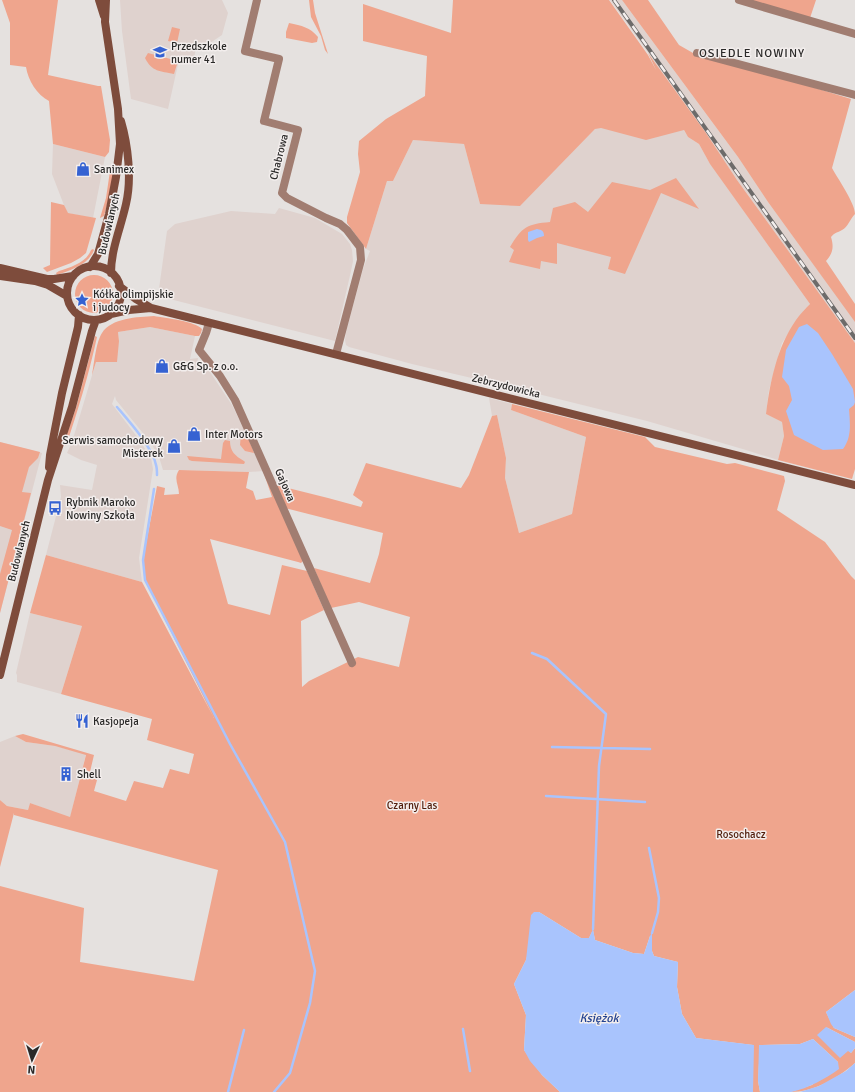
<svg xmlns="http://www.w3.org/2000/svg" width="855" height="1092" viewBox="0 0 855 1092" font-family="Signika,sans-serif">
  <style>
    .built { fill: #dfd2ce }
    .green { fill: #efa58d }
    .water { fill: #a9c4fd }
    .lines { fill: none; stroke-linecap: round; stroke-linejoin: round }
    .stream { stroke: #a9c4fd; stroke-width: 2.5 }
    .street { stroke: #a17d71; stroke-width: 8 }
    .secondary { stroke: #7e4c3c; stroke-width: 8 }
    .rail-casing { stroke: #6d6b6a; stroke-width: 4 }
    .rail { stroke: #f3eeed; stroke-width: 2.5; stroke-dasharray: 8; stroke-linecap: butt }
    .labels { text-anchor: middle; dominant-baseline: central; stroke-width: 3; stroke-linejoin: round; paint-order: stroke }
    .poi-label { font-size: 11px; fill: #2a2928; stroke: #f3eeed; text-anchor: start }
    .street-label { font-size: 11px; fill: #2a2928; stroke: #f3eeed }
    .park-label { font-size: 11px; fill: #511d0b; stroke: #f3eeed }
    .neighbourhood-label { font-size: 12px; letter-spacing: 1px; fill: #2a2928; stroke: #f3eeed }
    .water-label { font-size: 12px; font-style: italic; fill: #214190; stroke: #f3eeed }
  </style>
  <rect width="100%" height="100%" fill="#e5e1df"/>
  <path class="built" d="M120 0H222L228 13 222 35 207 45 197 43 194 58 188 62 179 60 168 109 131 99 122 31Z
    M610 0H622L738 157 768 202 855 321V343L737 180 706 133Z
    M649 73 688 137 699 144 709 162 810 304 804 310 782 343 769 390 766 414 782 422 784 436 778 460 746 450 647 421 518 389 412 364 349 347 346 345 345 340 346 332 363 269 370 251 366 249 387 181H393L413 140 464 144 480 204 532 193 595 129Z
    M53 144 105 157 93 218 67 213 52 174Z
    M279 208 315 218 342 234 350 244 352 250 353 261 351 271 335 341 158 296 167 231 175 224 231 211 275 214Z
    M150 327 195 336 190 359 198 358 197 363 208 369 232 405 245 431 253 450 263 471 249 472 181 470H163L159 457 151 443 116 400 115 396 112 404 138 438 151 458 153 469 139 558 142 582 46 555 61 497 60 485 92 490 97 465 81 460 67 453 72 442 96 362 119 341 118 332Z
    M489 398 512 404 511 410 586 437 572 514 519 533 505 478 506 458 497 415 492 416Z
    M0 442 42 453 0 613Z
    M30 613 82 626 61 694 17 682V675L16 673Z
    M15 736 26 742 55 746 86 754 70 818 30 803 28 810 7 806 0 800V742Z"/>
  <path class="green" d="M2 0H58L48 75 98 86H101L110 140 109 152 105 157 53 144 49 101C37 95 28 80 26 67L10 65V23Z
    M309 0H313L315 13 328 54 325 50 321 36 311 17Z
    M453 0H609L648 55 656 70 648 53 706 133 737 180 855 343V469L852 479 778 460 784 436 782 422 766 414C770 382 777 347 796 320 800 314 805 309 810 304L710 164 699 144 688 137 684 130 646 140 601 128 595 129 520 206 480 204 464 144 413 140 393 181H387L366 249 347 223V217L360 172 358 154 359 141 386 119 425 96 427 56 363 41V4L451 33Z
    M622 0H648L679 45 693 53 783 78 851 99 832 168C838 179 855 203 855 214 850 219 848 227 842 230 837 233 835 232 831 237 834 247 833 253 826 261L855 304V322L768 202 738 157Z
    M748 0H816L810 18Z
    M289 23C302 26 310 27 318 37L317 42 312 43 286 38V32Z
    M172 27 180 29 177 43 168 41Z
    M148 53 178 61 174 74C160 71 152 72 145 58Z
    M110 171 113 174 109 198 104 216 100 218 106 198Z
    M676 178 699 209 661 193 625 274 608 269 611 257 557 243V264L541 261 540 269 509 262 514 250 510 247C522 227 527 224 550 222L553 208 575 202 588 212 612 182 650 190Z
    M51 202 64 205 68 213 96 218 86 253 80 258 71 263 47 272 43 268 50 265Z
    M93 249 94 250C88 265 71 270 57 275L56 273 59 271C71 267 86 263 91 250Z
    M75 294a19 19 0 1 1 38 0a19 19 0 1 1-38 0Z
    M154 316C165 318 195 321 202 329L201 333 199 336H195L150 327 118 332 119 341 117 362H96L92 375C94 364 96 342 102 333 111 318 138 317 154 316Z
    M95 336 97 337C89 374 78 410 66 446L64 444 65 440 76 408Z
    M512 404 645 437 655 447 727 464 735 463 784 476 785 481 777 510 825 542 851 576 855 580V990L826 1012 834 1028 855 1037V1042L826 1027 851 1053 855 1048V1063C837 1079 814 1092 790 1092L812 1085 838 1062 813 1039 800 1044 760 1045 758 1081 760 1092H753V1045L696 1038 682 1014 677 987 678 962 654 956 652 951 650 936 644 954 633 953 595 940 593 930 589 938H581L539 912 526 960 514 984 526 1015 524 1050 542 1075 560 1092H0V886L84 908 80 962 194 981 218 870 14 815V813L0 867V800L7 806 28 810 30 803 70 817 86 755 55 746 26 742 15 736 23 734 94 755 89 776 97 780 94 791 126 801 134 781 163 788 170 769 189 774 194 754 147 740 152 719 61 694 82 626 30 613 46 555 142 582 214 718 145 580 143 560 157 486 165 488 164 495 179 494C179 485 173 479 179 470L249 472 246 488 253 491 256 500 272 497 263 471 303 561 301 563 298 562 210 539 228 604 270 615 282 565 307 571 324 610 301 621 302 687 309 681 358 657 399 667 410 617 359 602 331 608 314 568 370 583 379 554 383 533 285 508 276 485 328 498 361 507 363 502 353 495 366 463 461 488 469 475 492 416 497 415 506 458 505 478 519 533 572 514 586 437 511 410Z
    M245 431 253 450 254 453 245 451 240 445 241 434Z
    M225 440 230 441C230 451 235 456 244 461L245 462 244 464 192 461 189 460 187 456 221 459 223 443Z
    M0 442 40 452 38 458 29 467 22 492 31 493 0 613V574L12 530 0 526Z"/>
  <path class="water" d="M537 229C542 230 544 231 544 236L537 238 529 242 528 240V232Z
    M807 324 818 333 832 354 853 389 855 402 854 405 849 409C850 423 852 437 843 449L823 450 794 435 786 411 792 400 789 386 782 377 786 350 799 327Z
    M534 912H539L581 938H589L593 929 595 940 633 953 644 954 650 936 652 933V951L654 956 678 962 677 987 682 1014 696 1038 754 1045 753 1092H560L542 1075 530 1061 524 1050 526 1015 514 984 526 960 531 915Z
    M855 990V1037L834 1028 831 1024 826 1012Z
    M826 1027 855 1042V1048L851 1053 848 1051 840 1058 817 1035Z
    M813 1039 838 1062 839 1069C825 1079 809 1088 791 1092 782 1092 770 1092 760 1092L758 1081 759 1045 800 1044Z
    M855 1063V1092H800L819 1086 846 1071Z"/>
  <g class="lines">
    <path class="stream" d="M117 407C128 420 153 448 156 465 157 468 157 472 157 475
      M154 489 143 560 145 580 230 744 285 842 315 971 310 1003 290 1073 274 1092
      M532 653 547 659 606 714 599 766 593 929
      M552 747 650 749
      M546 796 645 802
      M649 848 659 898 658 912 652 933
      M463 1029 470 1071
      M228 1092 244 1030"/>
    <path class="street" d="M257 0 245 51 279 59 264 121 298 130 282 193 287 198 326 218 340 224 347 230 360 247 361 260 336 354
      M739 0 855 34
      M697 53 855 95
      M209 323 206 333 199 350 220 376 235 400 352 663"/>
    <path class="secondary" d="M99 0 104 16
      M67 293a27 27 0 1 1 54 0a27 27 0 1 1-54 0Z
      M90 267 98 254 109 214 116 177 120 144 118 109 105 22 106 0
      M0 268 47 279H54L73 276
      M111 273C111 249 121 227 126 204 132 179 128 145 121 121
      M0 276 35 281 48 285 67 296
      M119 286 136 299 151 308 855 485
      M111 314 129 310 151 308
      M49 467 50 455 62 393 78 327 79 315
      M0 675 48 480 72 407 92 331 96 320"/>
    <defs>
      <path id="rail" d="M614 0 855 338"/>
    </defs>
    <use href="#rail" class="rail-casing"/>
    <use href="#rail" class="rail"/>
  </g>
  <defs>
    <symbol id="school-bare" viewBox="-9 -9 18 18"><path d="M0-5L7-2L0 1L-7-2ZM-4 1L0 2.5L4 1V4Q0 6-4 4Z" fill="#3562d2" stroke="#f3eeed" stroke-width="2.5" paint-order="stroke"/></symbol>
    <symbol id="shop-bare" viewBox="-9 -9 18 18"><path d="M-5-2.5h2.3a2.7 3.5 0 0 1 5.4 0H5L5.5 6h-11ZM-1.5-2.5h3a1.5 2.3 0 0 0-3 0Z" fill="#3562d2" stroke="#f3eeed" stroke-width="2.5" paint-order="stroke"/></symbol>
    <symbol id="sight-bare" viewBox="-9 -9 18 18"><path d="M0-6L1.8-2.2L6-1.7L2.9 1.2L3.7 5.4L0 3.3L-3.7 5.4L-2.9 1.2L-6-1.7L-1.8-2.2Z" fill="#3562d2" stroke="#f3eeed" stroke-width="2.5" paint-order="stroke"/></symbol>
    <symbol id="bus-bare" viewBox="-9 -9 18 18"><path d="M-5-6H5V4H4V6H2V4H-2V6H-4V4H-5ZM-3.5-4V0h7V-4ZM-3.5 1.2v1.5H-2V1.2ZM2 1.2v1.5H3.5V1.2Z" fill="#3562d2" stroke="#f3eeed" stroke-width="2.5" paint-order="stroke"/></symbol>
    <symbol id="restaurant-bare" viewBox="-9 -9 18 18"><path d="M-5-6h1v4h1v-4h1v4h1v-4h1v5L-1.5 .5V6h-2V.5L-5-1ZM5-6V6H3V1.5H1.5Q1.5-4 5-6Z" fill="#3562d2" stroke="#f3eeed" stroke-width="2.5" paint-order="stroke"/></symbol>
    <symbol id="building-bare" viewBox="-9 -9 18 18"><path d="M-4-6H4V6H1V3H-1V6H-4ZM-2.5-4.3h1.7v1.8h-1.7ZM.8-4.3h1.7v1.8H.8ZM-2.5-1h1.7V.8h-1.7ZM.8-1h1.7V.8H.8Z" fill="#3562d2" stroke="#f3eeed" stroke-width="2.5" paint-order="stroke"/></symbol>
  </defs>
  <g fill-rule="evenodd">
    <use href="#school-bare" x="150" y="42" width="20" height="20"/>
    <use href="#shop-bare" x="73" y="159" width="20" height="20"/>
    <use href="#sight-bare" x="72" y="290" width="20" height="20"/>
    <use href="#shop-bare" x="152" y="356" width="20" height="20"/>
    <use href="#shop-bare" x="184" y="424" width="20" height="20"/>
    <use href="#shop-bare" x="164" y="436" width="20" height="20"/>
    <use href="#bus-bare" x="45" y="498" width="20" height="20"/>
    <use href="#restaurant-bare" x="72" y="711" width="20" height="20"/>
    <use href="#building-bare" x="56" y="764" width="20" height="20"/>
  </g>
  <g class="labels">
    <g class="poi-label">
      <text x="171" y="46">Przedszkole<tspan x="171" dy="13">numer 41</tspan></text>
      <text x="94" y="169">Sanimex</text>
      <text x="93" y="294">Kółka olimpijskie<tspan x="93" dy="13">i judocy</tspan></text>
      <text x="173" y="366">G&amp;G Sp. z o.o.</text>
      <text x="205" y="434">Inter Motors</text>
      <text x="163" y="440" text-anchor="end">Serwis samochodowy<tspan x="163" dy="13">Misterek</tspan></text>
      <text x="66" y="502">Rybnik Maroko<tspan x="66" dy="13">Nowiny Szkoła</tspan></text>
      <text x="93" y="721">Kasjopeja</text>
      <text x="77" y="774">Shell</text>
    </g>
    <g class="street-label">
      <text transform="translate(279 157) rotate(-76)">Chabrowa</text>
      <text transform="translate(109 224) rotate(-77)">Budowlanych</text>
      <text transform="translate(506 386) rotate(14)">Zebrzydowicka</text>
      <text transform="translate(285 485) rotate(66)">Gajowa</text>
      <text transform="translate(19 551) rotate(-76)">Budowlanych</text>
    </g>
    <g class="park-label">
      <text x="412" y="805">Czarny Las</text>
      <text x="741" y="834">Rosochacz</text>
    </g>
    <g class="neighbourhood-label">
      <text x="752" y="53">OSIEDLE NOWINY</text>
    </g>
    <g class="water-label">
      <text x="599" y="1018">Księżok</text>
    </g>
  </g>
  <g transform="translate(32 1060) rotate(184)" stroke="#f3eeed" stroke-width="3" paint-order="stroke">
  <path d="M0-3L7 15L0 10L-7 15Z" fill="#2a2928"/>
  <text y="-6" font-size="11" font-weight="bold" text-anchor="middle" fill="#2a2928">N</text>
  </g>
</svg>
